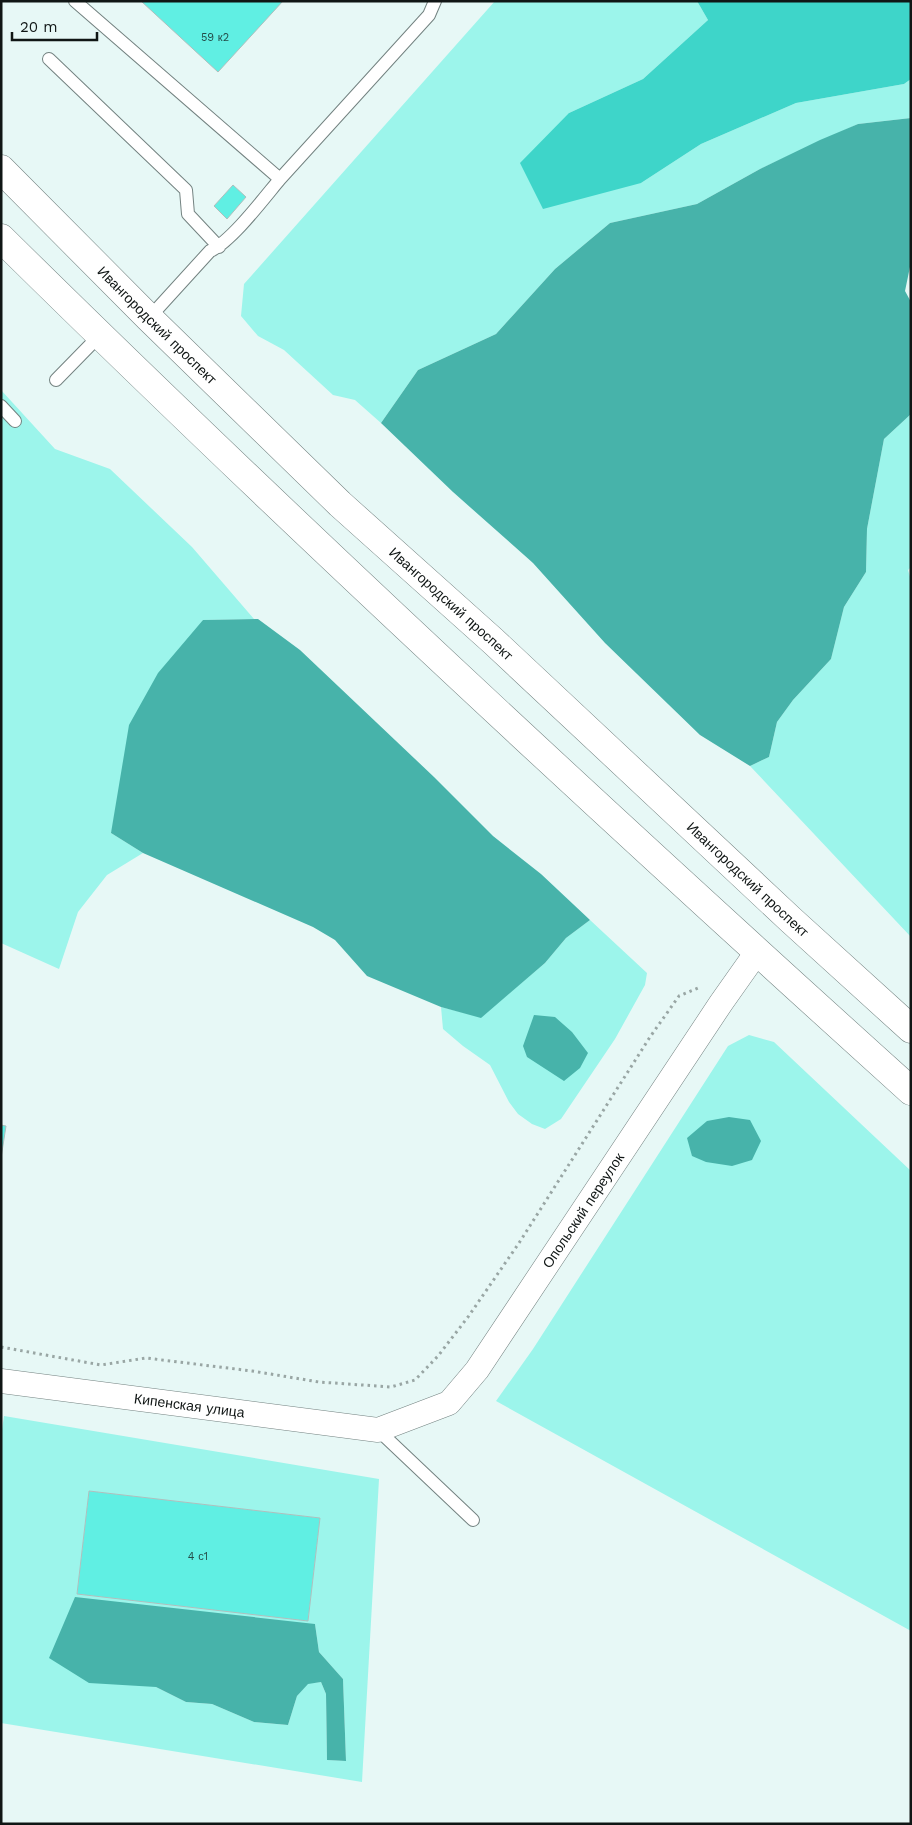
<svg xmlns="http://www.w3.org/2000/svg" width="912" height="1825" viewBox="0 0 912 1825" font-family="'Work Sans',sans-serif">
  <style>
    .green { fill: #9cf5eb; fill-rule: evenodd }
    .forest { fill: #3ed5c9 }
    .water { fill: #47b3aa }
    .building { fill: #60efe3; stroke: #afbfbd }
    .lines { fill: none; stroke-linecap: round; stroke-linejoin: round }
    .lane-casing { stroke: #738280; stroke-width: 14 }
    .street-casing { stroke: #738280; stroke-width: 25 }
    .highway-casing { stroke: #738280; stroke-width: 29 }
    .path { stroke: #99a6a4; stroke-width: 3; stroke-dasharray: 2.5 4; stroke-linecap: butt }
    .lane { stroke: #fff; stroke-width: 12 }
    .street { stroke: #fff; stroke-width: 24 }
    .highway { stroke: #fff; stroke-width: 28 }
    .labels { text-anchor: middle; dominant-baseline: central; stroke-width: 4.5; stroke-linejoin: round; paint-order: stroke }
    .number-label { font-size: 11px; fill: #244c48 }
    .street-label { font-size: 14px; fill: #101615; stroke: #e7f8f6 }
  </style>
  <rect width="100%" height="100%" fill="#e7f8f6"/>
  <path class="green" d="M495 1H697L708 20 643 79 569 113 641 183 701 144 796 103 904 84 911 79V118L858 124 760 169 697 204 610 223 555 269 496 334 418 370 381 423 355 400 333 395 284 350 258 336 241 316 244 284Z
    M1 390 55 449 110 469 192 547 254 619 203 620 111 833 143 853 107 875 78 912 59 969 1 943Z
    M911 414V567L908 570 911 580V937L750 766 769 757 777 722 793 700 831 659 844 607 866 572 867 529 884 439Z
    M590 920 647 973 645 985 615 1039 561 1119 545 1129 532 1124 518 1114 509 1102 490 1065 463 1046 443 1029 441 1007 481 1017 545 963 566 938Z
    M749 1035 774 1042 911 1171V1631L496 1401 533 1349 728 1046Z
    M4 1416 379 1479 362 1782 1 1723V1436ZM89 1491 320 1518 308 1621 77 1594ZM315 1624 319 1652 343 1679 346 1761 327 1760 326 1694 321 1682 308 1683 297 1696 288 1725 254 1722 212 1704 186 1702 156 1687Z"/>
  <path class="forest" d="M697 1H911V79L904 84 796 103 701 144 641 183 543 209 520 163 569 113 643 79 708 20Z"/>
  <path class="water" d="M911 118V262L905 291 911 302V414L884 439 867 529 866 572 844 607 831 659 793 700 777 722 769 757 750 766 700 735 605 643 533 563 453 492 381 423 418 370 496 334 555 269 610 223 697 204 760 169 820 140 858 124Z
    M258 619 300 650 434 777 493 836 541 874 590 920 566 938 545 963 481 1018 441 1007 367 976 335 940 313 927 143 853 111 833 129 725 158 673 203 620Z
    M534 1015 555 1017 572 1032 588 1053 580 1068 564 1081 527 1057 523 1046Z
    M729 1117 750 1120 761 1141 752 1160 732 1166 706 1162 692 1156 687 1138 707 1121Z
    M75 1597 315 1624 319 1652 343 1679 346 1761 327 1760 326 1694 321 1682 308 1684 297 1696 288 1725 254 1722 212 1704 186 1702 156 1687 89 1683 49 1658Z"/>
  <path class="building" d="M141 1H283L218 72Z
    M233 185 246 197 227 219 214 206Z
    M1 1125 6 1126 1 1158Z
    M89 1491 320 1518 308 1621 77 1594Z"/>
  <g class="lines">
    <defs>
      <path id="lane" d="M75 1 280 179
        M49 59 186 190 188 214 219 247
        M149 318 210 251C231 242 264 198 280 179L429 15 435 1
        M56 380 100 335
        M1 406 15 421
        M378 1430 473 1520"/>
      <g id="street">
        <path id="s1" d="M1 1381 378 1430 449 1403 477 1370 721 1003 757 952"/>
      </g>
      <g id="highway">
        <path id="s2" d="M1 169 149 318 340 504 493 641 791 920 911 1029"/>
        <path d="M1 238C297 530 602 812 911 1091"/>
      </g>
    </defs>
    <use href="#lane" class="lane-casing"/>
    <use href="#street" class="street-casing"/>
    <use href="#highway" class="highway-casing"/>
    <path class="path" d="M1 1347 101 1365 146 1358 252 1371 319 1382 391 1387 415 1380 438 1356 468 1317 519 1243 650 1037 679 996 698 988"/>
    <use href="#lane" class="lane"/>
    <use href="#street" class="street"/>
    <use href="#highway" class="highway"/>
  </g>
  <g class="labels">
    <g class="number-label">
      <text x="215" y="37">59 к2</text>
      <text x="198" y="1556">4 с1</text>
    </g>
    <g class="street-label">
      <text stroke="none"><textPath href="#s2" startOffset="221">Ивангородский проспект</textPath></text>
      <text stroke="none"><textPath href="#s2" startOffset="626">Ивангородский проспект</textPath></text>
      <text stroke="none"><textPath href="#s2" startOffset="1031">Ивангородский проспект</textPath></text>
      <text stroke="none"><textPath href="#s1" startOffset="691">Опольский переулок</textPath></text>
      <text stroke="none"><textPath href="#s1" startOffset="190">Кипенская улица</textPath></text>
    </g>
  </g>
  <rect width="912" height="1825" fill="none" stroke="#101615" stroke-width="5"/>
  <path d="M12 32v8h85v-8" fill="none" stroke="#101615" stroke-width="2.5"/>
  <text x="20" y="32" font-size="15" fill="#101615" stroke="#e7f8f6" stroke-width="4" paint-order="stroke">20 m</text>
</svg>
